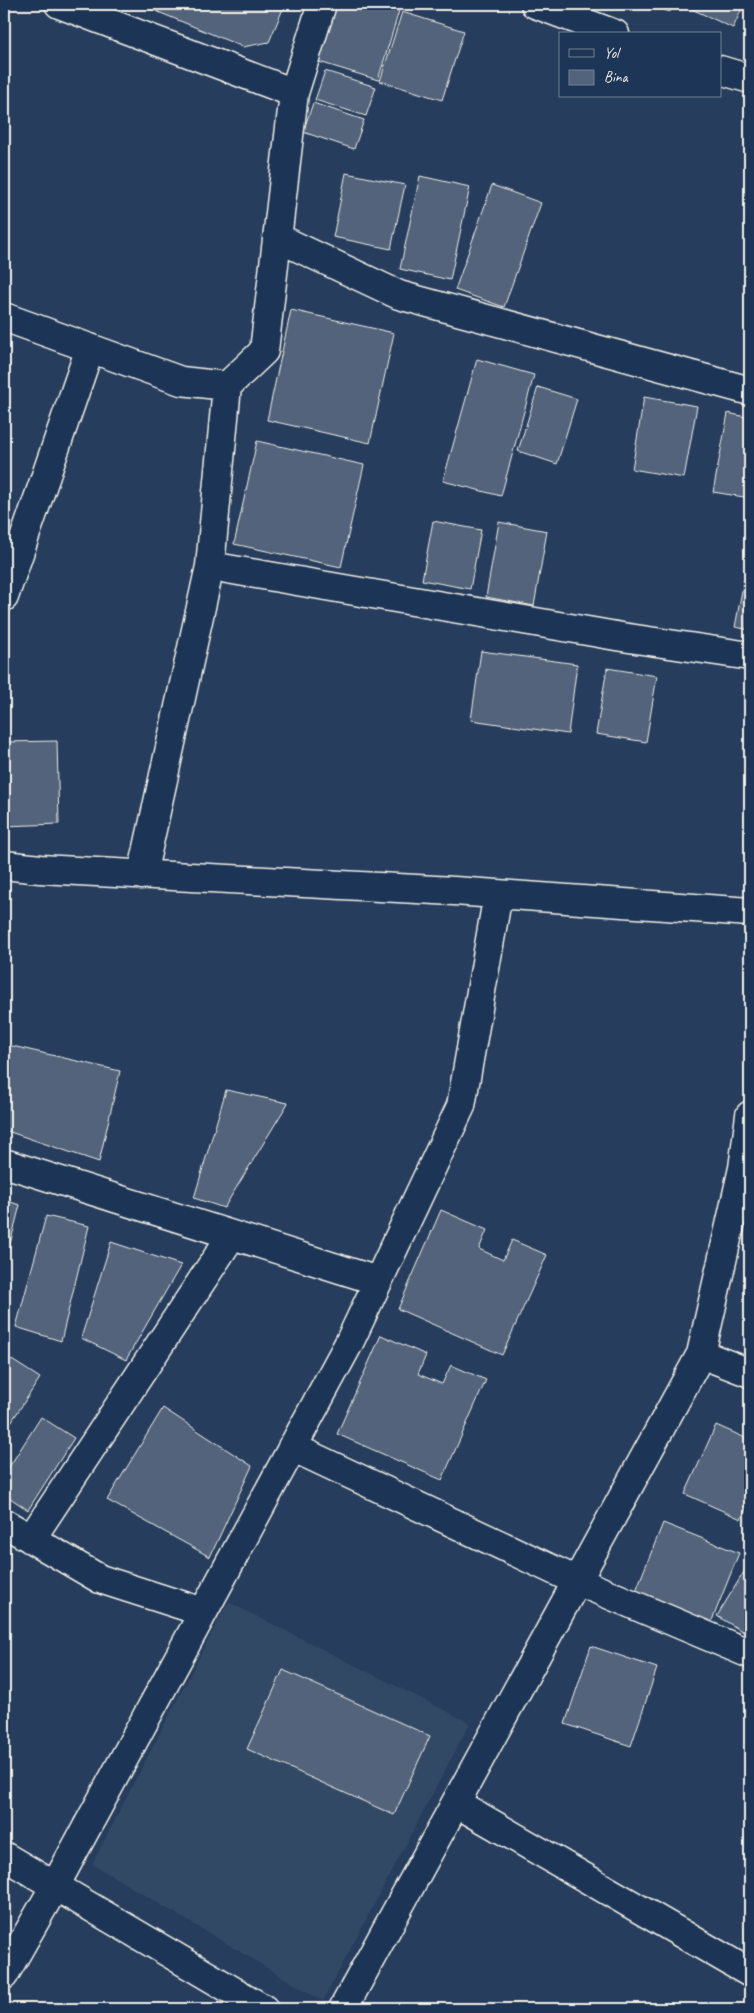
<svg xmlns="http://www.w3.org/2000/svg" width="754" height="2013" viewBox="0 0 754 2013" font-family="Caveat,sans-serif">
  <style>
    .built { fill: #334966 }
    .building { fill: #52647b; stroke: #f4f1e8 }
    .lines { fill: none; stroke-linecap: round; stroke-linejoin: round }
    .minor-casing { stroke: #f4f1e8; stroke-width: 31 }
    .minor { stroke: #1d3557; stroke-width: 28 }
  </style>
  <rect width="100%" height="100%" fill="#263d5d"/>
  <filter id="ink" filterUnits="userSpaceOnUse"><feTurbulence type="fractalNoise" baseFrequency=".02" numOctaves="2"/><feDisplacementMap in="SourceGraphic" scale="10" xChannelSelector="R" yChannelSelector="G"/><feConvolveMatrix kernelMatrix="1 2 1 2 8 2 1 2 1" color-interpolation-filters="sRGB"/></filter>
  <g filter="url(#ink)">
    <path class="built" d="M228 1602 470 1723 323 2001 92 1864Z"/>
    <path class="building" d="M139 4H285L269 42 243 47Z
      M333 4H374L399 11 378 80 316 61Z
      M647 4H673L670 12Z
      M687 4H744L733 28 685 6Z
      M402 12 464 31 442 100 380 81Z
      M325 71 376 87 366 116 315 100Z
      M313 103 364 120 354 149 303 132Z
      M346 173 405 185 391 249 333 237Z
      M420 176 470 187 450 280 400 269Z
      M492 185 541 203 504 307 455 290Z
      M291 310 394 333 370 443 267 420Z
      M477 359 534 375 501 496 443 481Z
      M538 387 577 399 557 464 518 451Z
      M644 397 697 406 684 478 632 469Z
      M728 413 750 418V498L713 492Z
      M257 441 364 465 341 567 234 544Z
      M433 521 481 530 470 589 422 580Z
      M499 522 547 531 534 606 486 597Z
      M750 549V630L735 627Z
      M481 651 577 664 568 734 471 720Z
      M607 668 657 676 646 742 596 734Z
      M57 741 59 824 4 826V742Z
      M8 1045 120 1071 99 1162 4 1130V1064Z
      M226 1090 288 1103 224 1208 194 1198Z
      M4 1200 20 1205 4 1268Z
      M441 1210 487 1230 479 1249 503 1260 512 1240 547 1255 502 1355 398 1309Z
      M46 1216 89 1226 61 1341 16 1327Z
      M111 1242 181 1265 126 1360 81 1338Z
      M381 1335 426 1355 418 1374 442 1384 451 1365 486 1380 442 1480 337 1434Z
      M4 1355 40 1378 4 1433Z
      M163 1408 252 1466 210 1557 107 1500Z
      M41 1417 74 1438 28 1510 4 1494V1475Z
      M716 1425 750 1440V1500L741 1519 685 1494Z
      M663 1523 739 1553 709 1628 633 1598Z
      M750 1562V1636L717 1616Z
      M591 1646 657 1668 631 1746 565 1724Z
      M283 1670 430 1736 394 1815 247 1749Z"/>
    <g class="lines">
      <defs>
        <path id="minor" d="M59 4 294 93
          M535 4 615 34
          M720 70 750 79
          M278 238 399 295 750 391
          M4 317 181 381 227 386 264 351 294 93 322 4
          M210 566 622 637 750 656
          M4 597 90 348
          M4 865 40 869 454 891 750 912
          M142 875 210 566 227 386
          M4 1163 378 1281
          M701 1354 750 1373
          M292 1447 577 1581 750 1654
          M4 1523 100 1579 203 1612
          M31 1539 232 1235
          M456 1803 750 1973
          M4 1856 264 2009
          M4 1975 55 1886 349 1343 461 1106 498 894
          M343 2009 701 1354 743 1168 750 1115"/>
      </defs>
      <use href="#minor" class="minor-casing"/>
      <use href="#minor" class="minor"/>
    </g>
  </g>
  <rect width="754" height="2013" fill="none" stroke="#1d3557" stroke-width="20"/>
  <rect x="10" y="10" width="734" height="1993" fill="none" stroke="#f4f1e8" stroke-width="2" filter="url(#ink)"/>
  <rect x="559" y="32" width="162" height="65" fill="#1d3557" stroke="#738091"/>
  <rect x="569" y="49" width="25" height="8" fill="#1d3557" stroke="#738091"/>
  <text x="604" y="58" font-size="15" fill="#f4f1e8">Yol</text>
  <rect x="569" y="70" width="25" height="15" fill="#52647b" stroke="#738091"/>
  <text x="604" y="82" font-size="15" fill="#f4f1e8">Bina</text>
</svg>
